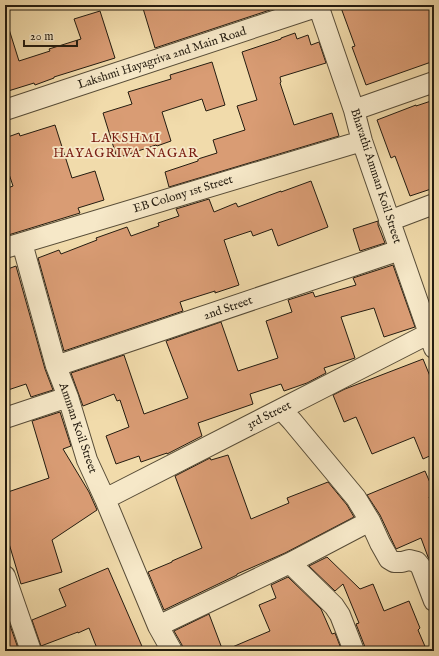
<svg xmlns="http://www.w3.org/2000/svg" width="439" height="656" viewBox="0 0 439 656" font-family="'IM FELL English',serif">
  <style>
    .building { fill: #d99c74; stroke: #241c10 }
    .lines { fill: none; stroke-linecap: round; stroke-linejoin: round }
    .minor-casing { stroke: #574c37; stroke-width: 22 }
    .minor { stroke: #f6e8c8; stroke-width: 20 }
    .labels { text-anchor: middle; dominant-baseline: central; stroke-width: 3.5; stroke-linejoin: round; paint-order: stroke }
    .street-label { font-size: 12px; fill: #241c10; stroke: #f6e8c8 }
    .neighbourhood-label { font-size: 13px; letter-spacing: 1px; fill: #7a1f14; stroke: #f6e8c8 }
  </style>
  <rect width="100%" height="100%" fill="#f1dbab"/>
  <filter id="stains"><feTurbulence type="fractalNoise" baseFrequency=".005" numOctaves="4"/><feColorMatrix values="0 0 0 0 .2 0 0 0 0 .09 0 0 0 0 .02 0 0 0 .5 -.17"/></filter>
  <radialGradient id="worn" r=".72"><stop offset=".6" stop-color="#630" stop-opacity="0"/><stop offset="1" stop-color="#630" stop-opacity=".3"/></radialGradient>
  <path class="building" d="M142 5H285L155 48Z
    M340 5H434V61L366 85 352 47 355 46Z
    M100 11 115 58 54 77V78L35 85 34 83 5 92V26H8L19 61 50 51 49 49 81 39 74 19Z
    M295 33 297 39 308 35 311 45 319 42 326 63 280 77 281 82 280 83 294 125 332 113 339 136 169 187 165 172 198 161V159L217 153 213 140 245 130 237 106 257 100 242 52 281 39V38Z
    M212 62 225 105 206 111 202 99 162 112 171 141 157 146 156 145 117 158 103 113 132 104 128 92 171 79 170 75Z
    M434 100V188L410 196 395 156 391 158 377 120 416 105V106Z
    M55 125 72 178 95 171 104 200 78 208 80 213 5 236V189L13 186 5 162V138L19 133 20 136Z
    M311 181 328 227 278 246 272 229 253 236 251 231 224 240 239 285 215 293V291L180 302 183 311 64 351 38 258 59 250 61 254 97 240 96 238 127 227 131 236 159 226 158 223 179 216 176 209 209 199 214 212 236 203 238 207 281 191V192Z
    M378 222V225L385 243 360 251 353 229 378 221Z
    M393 265 415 327 384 337 374 308 341 317 355 358 324 368 326 373 307 383 284 391 281 384 250 394 253 404 198 423 202 436 167 454V453L141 462 139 456 116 464 106 436 129 427 120 400 117 401 114 394 83 406 71 373 124 355 144 414 188 398 166 341 221 322 238 371 278 358 266 321 292 312 288 300 313 292 315 297 356 285 353 278Z
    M16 266 45 369 53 390 31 397 26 384 5 391V270Z
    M423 359 434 386V454L423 459 414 437 372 454 356 417 344 422 333 395 345 389Z
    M60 412 71 446 63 449 89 492 97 510 52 540 62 572 21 584 5 530V493L49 478 32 421Z
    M228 455 251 519 289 503 287 498 328 482 347 505 354 517 285 553 237 574V575L164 610 148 572 172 562V561L202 548 175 476 210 458 211 460Z
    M425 471 434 492V495L429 497 434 508V569L432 563 428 557 421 538 396 549 380 515 367 495Z
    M327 557 360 589 373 584 384 611 409 601 420 628 418 630 427 651H365V647L356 624 359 623 343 584 335 591 309 566Z
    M108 568 144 651H98L89 628 78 633V632L41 646 32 620 66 606 59 589Z
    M288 577 321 609 332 634 335 633 342 651H183L182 645 174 631 209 614 223 651 270 631 259 605 276 598 271 585Z
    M5 611 19 651H5Z"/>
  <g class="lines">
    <defs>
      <path id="minor" d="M318 5 354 110 362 141 434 348
        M5 110 319 6
        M354 110 434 82
        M389 221 434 204
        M22 243 56 366 68 397 87 460 105 499 158 626 172 651
        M5 248 362 141
        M56 366 400 250
        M281 409 292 421 356 498 370 521 380 543 389 559 394 562H402L409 560 417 562 421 567 434 601
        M5 418 68 397
        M105 499 434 331
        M290 563 334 606 340 615 354 651
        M5 576 31 651
        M158 626 290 563 370 521"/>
    </defs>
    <use href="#minor" class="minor-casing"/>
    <use href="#minor" class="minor"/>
  </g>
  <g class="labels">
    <g class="street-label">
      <text transform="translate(162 58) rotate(-18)">Lakshmi Hayagriva 2nd Main Road</text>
      <text transform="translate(376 176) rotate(72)">Bhavathi Amman Koil Street</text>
      <text transform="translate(183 194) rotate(-17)">EB Colony 1st Street</text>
      <text transform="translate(228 308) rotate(-19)">2nd Street</text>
      <text transform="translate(269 415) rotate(-27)">3rd Street</text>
      <text transform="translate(78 428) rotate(71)">Amman Koil Street</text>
    </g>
    <g class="neighbourhood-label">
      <text x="126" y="138">LAKSHMI<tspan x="126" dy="15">HAYAGRIVA NAGAR</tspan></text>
    </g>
  </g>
  <rect width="439" height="656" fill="none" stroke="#f1dbab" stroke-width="20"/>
  <rect x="6" y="6" width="427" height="644" fill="none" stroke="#241c10" stroke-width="2"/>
  <rect x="10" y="10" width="419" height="636" fill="none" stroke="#241c10"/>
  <path d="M24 40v6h53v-6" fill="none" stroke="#241c10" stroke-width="2"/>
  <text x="30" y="40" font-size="12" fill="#241c10" stroke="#f6e8c8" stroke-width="3" paint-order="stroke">20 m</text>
  <rect width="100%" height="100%" filter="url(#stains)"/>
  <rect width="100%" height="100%" fill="url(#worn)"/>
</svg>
